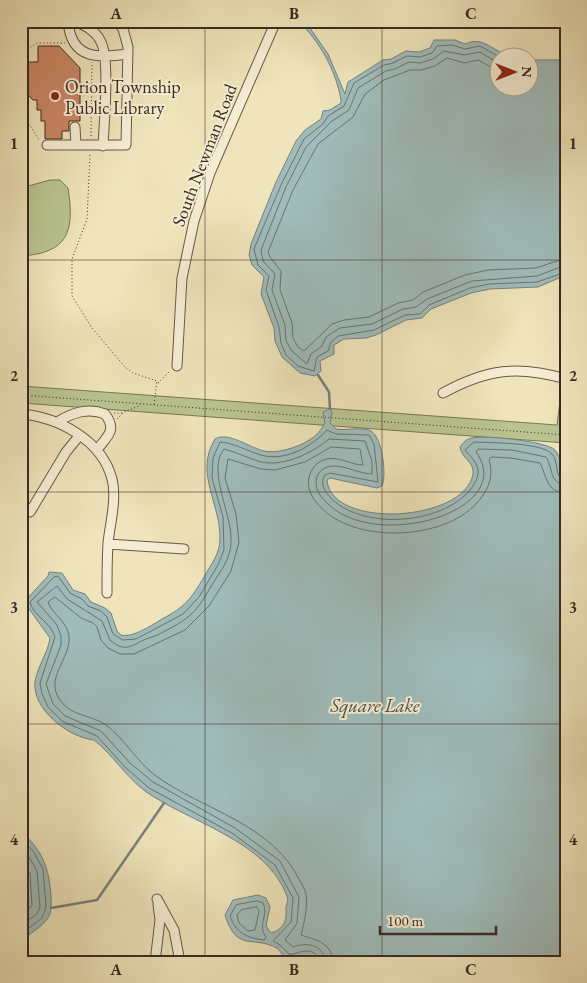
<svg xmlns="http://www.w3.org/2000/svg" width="587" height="983" viewBox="0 0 587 983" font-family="'EB Garamond',serif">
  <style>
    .green { fill: #b9c490; stroke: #7a7758 }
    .water { fill: #9fbcbb; stroke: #77827d }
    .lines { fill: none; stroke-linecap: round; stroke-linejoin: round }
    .shore { stroke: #6c736e; stroke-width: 1 }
    .stream { stroke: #77827d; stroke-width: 2.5 }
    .building { fill: #cb8766; stroke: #3a2a20 }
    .minor-casing { stroke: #675847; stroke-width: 11 }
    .path { stroke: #3a2a20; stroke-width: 1; stroke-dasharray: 1 2.5; stroke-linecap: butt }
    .minor { stroke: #f5edd3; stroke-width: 9 }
    .grid { fill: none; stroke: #3a2a20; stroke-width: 1; stroke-opacity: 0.55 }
    .poi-dot { fill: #8f2418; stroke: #f5edd3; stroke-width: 2 }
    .labels { text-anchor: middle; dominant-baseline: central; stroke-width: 4; stroke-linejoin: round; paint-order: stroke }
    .poi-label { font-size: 18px; fill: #3a2a20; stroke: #f5edd3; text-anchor: start }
    .street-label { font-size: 18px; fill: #3a2a20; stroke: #f5edd3 }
    .water-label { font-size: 19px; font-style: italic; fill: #534e47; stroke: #f5edd3 }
    .neatline { fill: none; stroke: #3a2a20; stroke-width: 2 }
    .grid-label { font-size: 16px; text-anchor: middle; font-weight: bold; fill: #3a2a20 }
  </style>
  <rect width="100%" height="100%" fill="#efe4bb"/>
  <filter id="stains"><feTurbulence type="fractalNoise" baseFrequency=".004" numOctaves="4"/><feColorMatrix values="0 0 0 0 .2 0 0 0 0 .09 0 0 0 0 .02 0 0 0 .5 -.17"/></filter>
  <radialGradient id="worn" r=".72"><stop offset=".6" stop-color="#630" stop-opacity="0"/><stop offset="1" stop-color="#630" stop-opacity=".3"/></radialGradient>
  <path class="green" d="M50 180H60L68 188C75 232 68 253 21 256V188Z
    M21 386 557 425 560 401H566V443L21 403Z"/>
  <path class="water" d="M298 21H305L328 54 345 94 348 82 383 60 391 59 406 51 419 52 430 48 434 40H455L465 44C483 36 490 49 507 55 512 57 518 55 523 57L500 58V88H530V60H566V275L538 287 490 289 471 293 431 309 422 318 406 320 376 335 366 338 344 339 334 345V354L320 361 321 371 315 376 300 373 282 357 275 341 274 328 261 294 264 277 252 265 249 255 251 244 276 182 296 141 305 130 321 119 323 111 330 110 341 103V100C336 71 320 41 298 21Z
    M330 409 332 412 330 423 336 429C346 431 362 426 371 431 382 437 387 475 382 486L377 488 330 478 327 480C331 530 465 522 473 474 475 462 461 458 460 447 463 443 466 439 472 438 484 435 546 441 555 450 561 457 562 470 566 478V962H316L306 955C301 956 296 960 291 961 284 961 282 952 277 948 252 935 237 953 225 915L233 900 258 895 266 898 270 907 266 926 271 933C282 930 287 922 286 911 285 906 289 901 287 896 266 840 190 823 145 791 125 776 113 755 94 740 70 738 32 710 35 682 37 667 48 653 50 638L24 602 48 576 49 572 62 573 73 590 85 594 91 602 105 608 111 613 117 631 121 635C133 638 152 625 162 619 185 607 191 599 204 577 211 564 220 554 220 539 221 504 194 473 215 439 228 431 250 448 264 451 279 454 304 446 316 435 320 432 322 427 325 423L323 412Z
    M21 832C43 850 49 869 51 896 51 904 52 912 48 918 42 927 29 934 21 941Z"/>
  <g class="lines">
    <path class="shore" d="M501 58 480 46 465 49 452 45 437 46 432 53 420 57 407 56 393 63 384 65 354 83 344 106 328 116 323 124 304 139 281 185 254 249 258 265 269 276 266 290 279 327 281 343 286 355 298 366 314 371 317 357 328 351 331 342 338 336 374 330 405 315 420 314 429 305 470 288 489 284 537 282 566 272
      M500 64 480 52 464 55 444 51 433 59 420 63 409 62 395 69 386 71 358 88 349 110 332 121 306 147 286 187 261 250 263 261 275 274 272 290 285 325 286 341 292 351 307 364 311 354 322 346 326 337 340 328 372 324 403 309 416 307 427 299 472 281 537 276 566 265
      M500 72 478 60 464 63 447 58 435 66 421 70H410L384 80 365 94 353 117 318 144 293 190 268 252 270 257 281 271 280 290 292 323 293 338 298 347 304 351 332 324 344 320 369 317 398 303 413 300 423 292 465 275 488 270 536 268 566 258
      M21 839 33 851 43 869 46 907 42 918 21 934
      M21 847 28 855 37 871 40 907 37 914 21 925
      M21 858 30 874 32 906 21 915
      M257 901 263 903C269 916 257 925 266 937L264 940C247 938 236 933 230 916L236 905Z
      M257 907 259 911 255 930 248 931 239 923 237 915 241 910Z
      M319 962C316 945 300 952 290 955L280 945 273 941 291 922 293 898 275 865 232 833 149 788 125 767 97 736 62 721 48 707 42 694 40 683 55 637C51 622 33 616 30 602L54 577 58 576 70 593 82 599 88 606 101 611 107 617 113 634 123 640 136 639 183 614 199 597 218 565 224 550 223 517 212 478 213 458 220 442C234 443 247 451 261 455 284 462 312 447 327 430L336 434 369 435 374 444 378 482 330 473 325 475C320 483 324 490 329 496 360 531 441 525 470 490 475 484 479 477 478 469 476 461 470 456 465 450L474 442C490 443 541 442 552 454 557 460 556 470 559 476L566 479
      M325 962C324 944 306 942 293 947L285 940 297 923 299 897 280 861 235 828 153 782 130 763 101 731 65 716 53 704 46 684 61 645V636L57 625 37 602 57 586 67 599 102 621 110 640C128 656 135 641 152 637 159 635 162 632 169 629 197 614 199 606 215 580 224 567 232 554 231 538 231 513 207 469 224 449 236 452 248 458 261 462 284 467 312 453 329 439L365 441 372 461V474C355 474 331 456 318 474 313 484 318 494 325 501 373 554 519 511 476 452L478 449 512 450 546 457C553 467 549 484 566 485
      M333 962C332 942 315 940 301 935 304 923 308 907 306 894 305 889 302 885 300 881 273 824 203 810 156 776 136 761 124 738 106 725 92 715 70 716 60 700 44 678 71 659 69 636 67 621 52 614 48 602L55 597 81 618 93 623 97 627 101 640 108 648 120 654H134L185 630 209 606 231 571 239 542 236 514 225 478 228 459 261 469 275 470 305 462 331 447 360 449 363 465C351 465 339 456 326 459 319 461 312 467 310 474 306 484 310 495 316 502 348 544 437 541 473 507 486 494 495 479 489 460L491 457 511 458 540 463C547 477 546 492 566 493"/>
    <path class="stream" d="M318 375 329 392 330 409
      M51 908 97 900 164 803"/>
  </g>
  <path class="building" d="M38 46H59L80 68V121H69V131H62V139H45V121H41V110H37V100H33L26 93V89H21V62H38Z"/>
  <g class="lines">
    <defs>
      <path id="minor" d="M68 21C71 60 98 58 128 54
        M75 21C86 26 96 31 101 42 110 59 104 123 103 146
        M75 127 76 145
        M47 145H126L128 47 123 29 117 21
        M177 366 182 278 194 221 210 173 276 21
        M443 393C487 369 517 365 566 379
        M21 414C58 417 102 440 112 479 117 498 110 524 108 543 107 560 107 576 107 593
        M57 422C72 413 88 407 105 414 118 431 106 437 97 450
        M30 512 66 452 79 436
        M108 544 184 549
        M157 899 174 930 180 962
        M155 962 160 920 158 904"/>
    </defs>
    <use href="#minor" class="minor-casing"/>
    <path class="path" d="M21 52 38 43H65
      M21 112 40 141
      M91 136 92 62
      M90 155 87 219 72 259V296L92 328 125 367 133 373 157 381 154 405
      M158 383 170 371
      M21 395 566 435
      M114 413H123
      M117 419 124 412 141 405"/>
    <use href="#minor" class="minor"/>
  </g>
  <path class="grid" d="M205 21V962M382 21V962M21 260H566M21 492H566M21 724H566"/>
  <circle class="poi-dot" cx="55" cy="96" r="5"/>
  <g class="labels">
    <g class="poi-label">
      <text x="65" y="86">Orion Township<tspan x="65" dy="21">Public Library</tspan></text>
    </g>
    <g class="street-label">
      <text transform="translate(204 155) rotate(-69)">South Newman Road</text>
    </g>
    <g class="water-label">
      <text x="375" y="705">Square Lake</text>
    </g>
  </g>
  <rect width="587" height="983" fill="none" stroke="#efe4bb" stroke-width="55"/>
  <g transform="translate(514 72) rotate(90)"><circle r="24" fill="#f5edd3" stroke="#aa9f8b"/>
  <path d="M0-4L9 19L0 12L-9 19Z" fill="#8f2418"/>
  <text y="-8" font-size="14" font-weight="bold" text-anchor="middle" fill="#3a2a20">N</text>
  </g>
  <path d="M380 926v8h116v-8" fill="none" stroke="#3a2a20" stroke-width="2.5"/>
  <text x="387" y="926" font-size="15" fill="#3a2a20" stroke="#f5edd3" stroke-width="4" paint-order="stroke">100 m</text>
  <rect x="28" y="28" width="532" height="928" class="neatline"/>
  <g class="grid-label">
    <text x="116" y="19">A</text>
    <text x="294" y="19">B</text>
    <text x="471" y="19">C</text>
    <text x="14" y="149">1</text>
    <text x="573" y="149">1</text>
    <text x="14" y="381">2</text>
    <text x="573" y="381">2</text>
    <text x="14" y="613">3</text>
    <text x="573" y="613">3</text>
    <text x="14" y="845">4</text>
    <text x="573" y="845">4</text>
    <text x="116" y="975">A</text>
    <text x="294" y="975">B</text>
    <text x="471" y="975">C</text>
  </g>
  <rect width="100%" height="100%" filter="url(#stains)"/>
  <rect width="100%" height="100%" fill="url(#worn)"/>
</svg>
